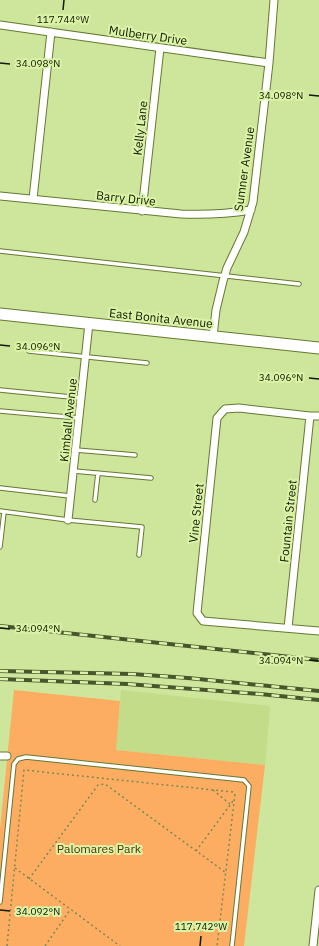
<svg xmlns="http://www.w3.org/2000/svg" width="319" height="946" viewBox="0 0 319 946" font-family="'IBM Plex Sans',sans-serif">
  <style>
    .built { fill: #c2dc89 }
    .green { fill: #fcad61 }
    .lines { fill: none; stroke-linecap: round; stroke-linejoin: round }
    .service-casing { stroke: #657930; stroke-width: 5.5 }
    .minor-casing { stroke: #657930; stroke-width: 9 }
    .secondary-casing { stroke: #657930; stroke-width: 13 }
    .path { stroke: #798a56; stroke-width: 1.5; stroke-dasharray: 2 3; stroke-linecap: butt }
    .service { stroke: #fff; stroke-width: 3.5 }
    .minor { stroke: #fff; stroke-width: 7 }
    .secondary { stroke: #fff; stroke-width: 11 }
    .rail-casing { stroke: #48552d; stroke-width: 4 }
    .rail { stroke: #dbf3a7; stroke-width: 2.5; stroke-dasharray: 8; stroke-linecap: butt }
    .ticks { fill: none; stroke: #111900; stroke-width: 1.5 }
    .labels { text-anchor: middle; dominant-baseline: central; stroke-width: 4; stroke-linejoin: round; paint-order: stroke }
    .street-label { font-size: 12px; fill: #111900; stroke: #dbf3a7 }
    .park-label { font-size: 12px; fill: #553007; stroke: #dbf3a7 }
    .ticks-label { font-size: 10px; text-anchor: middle; fill: #111900; stroke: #dbf3a7; stroke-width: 4; stroke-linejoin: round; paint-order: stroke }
  </style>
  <rect width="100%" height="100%" fill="#cee69b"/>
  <path class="built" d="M121 690 270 706 265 765 116 750Z"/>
  <path class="green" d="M14 690 120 701 116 750 265 765 244 946H0V829Z"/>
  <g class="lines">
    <defs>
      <path id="service" d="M0 251 299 284
        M29 351 147 363
        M0 390 81 398
        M0 411 79 418
        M76 450 135 455
        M74 471 151 478
        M0 488 70 496
        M95 500 98 473
        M0 511 68 520 142 527 139 555
        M0 547 4 512
        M0 902 14 764 18 759 26 757 244 780 249 786 232 946"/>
      <path id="minor" d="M0 25 269 63
        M0 196 181 214C205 215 227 214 251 210
        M33 199 51 32
        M142 211 160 48
        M213 336 216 310 223 281 227 268 244 232 253 202 269 63 274 0
        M319 416H310L239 408 225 409 217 418 197 613 203 621 319 631
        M68 520 89 323
        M288 628 310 416
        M0 756H7
        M313 946 319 890"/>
      <path id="secondary" d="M0 314 319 348"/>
    </defs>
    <use href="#service" class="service-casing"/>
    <use href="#minor" class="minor-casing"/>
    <use href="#secondary" class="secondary-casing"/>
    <path class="path" d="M213 790 230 804
      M196 851 233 801
      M15 868 120 946
      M29 879 98 785 105 784 225 872
      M7 946 24 770 233 792 235 794 217 946
      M45 946 70 910"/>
    <use href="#service" class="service"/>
    <use href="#minor" class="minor"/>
    <use href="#secondary" class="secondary"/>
    <defs>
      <path id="rail" d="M0 626 319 660
        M0 671 132 674 188 678 319 691
        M0 679 127 684 260 694 319 700"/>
    </defs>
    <use href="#rail" class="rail-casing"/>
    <use href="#rail" class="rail"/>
  </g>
  <path class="ticks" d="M63 10 64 0M0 63 10 64M309 95 319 96M0 345 10 346M309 378 319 379M0 628 10 629M309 660 319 661M0 910 10 911M200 946 201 936"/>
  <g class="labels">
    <g class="street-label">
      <text transform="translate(148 35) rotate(8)">Mulberry Drive</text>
      <text transform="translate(140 128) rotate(-84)">Kelly Lane</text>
      <text transform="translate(244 169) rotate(-82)">Sumner Avenue</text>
      <text transform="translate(126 198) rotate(6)">Barry Drive</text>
      <text transform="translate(161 318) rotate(6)">East Bonita Avenue</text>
      <text transform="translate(68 420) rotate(-84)">Kimball Avenue</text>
      <text transform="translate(196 513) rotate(-84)">Vine Street</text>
      <text transform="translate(288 521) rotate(-84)">Fountain Street</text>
    </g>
    <g class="park-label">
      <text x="99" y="848">Palomares Park</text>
    </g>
  </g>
  <g class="ticks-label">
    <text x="63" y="23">117.744°W</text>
    <text x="38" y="67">34.098°N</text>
    <text x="281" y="99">34.098°N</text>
    <text x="38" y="350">34.096°N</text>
    <text x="281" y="381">34.096°N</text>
    <text x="38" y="632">34.094°N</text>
    <text x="281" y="664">34.094°N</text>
    <text x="38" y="915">34.092°N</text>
    <text x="201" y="930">117.742°W</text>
  </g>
</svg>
